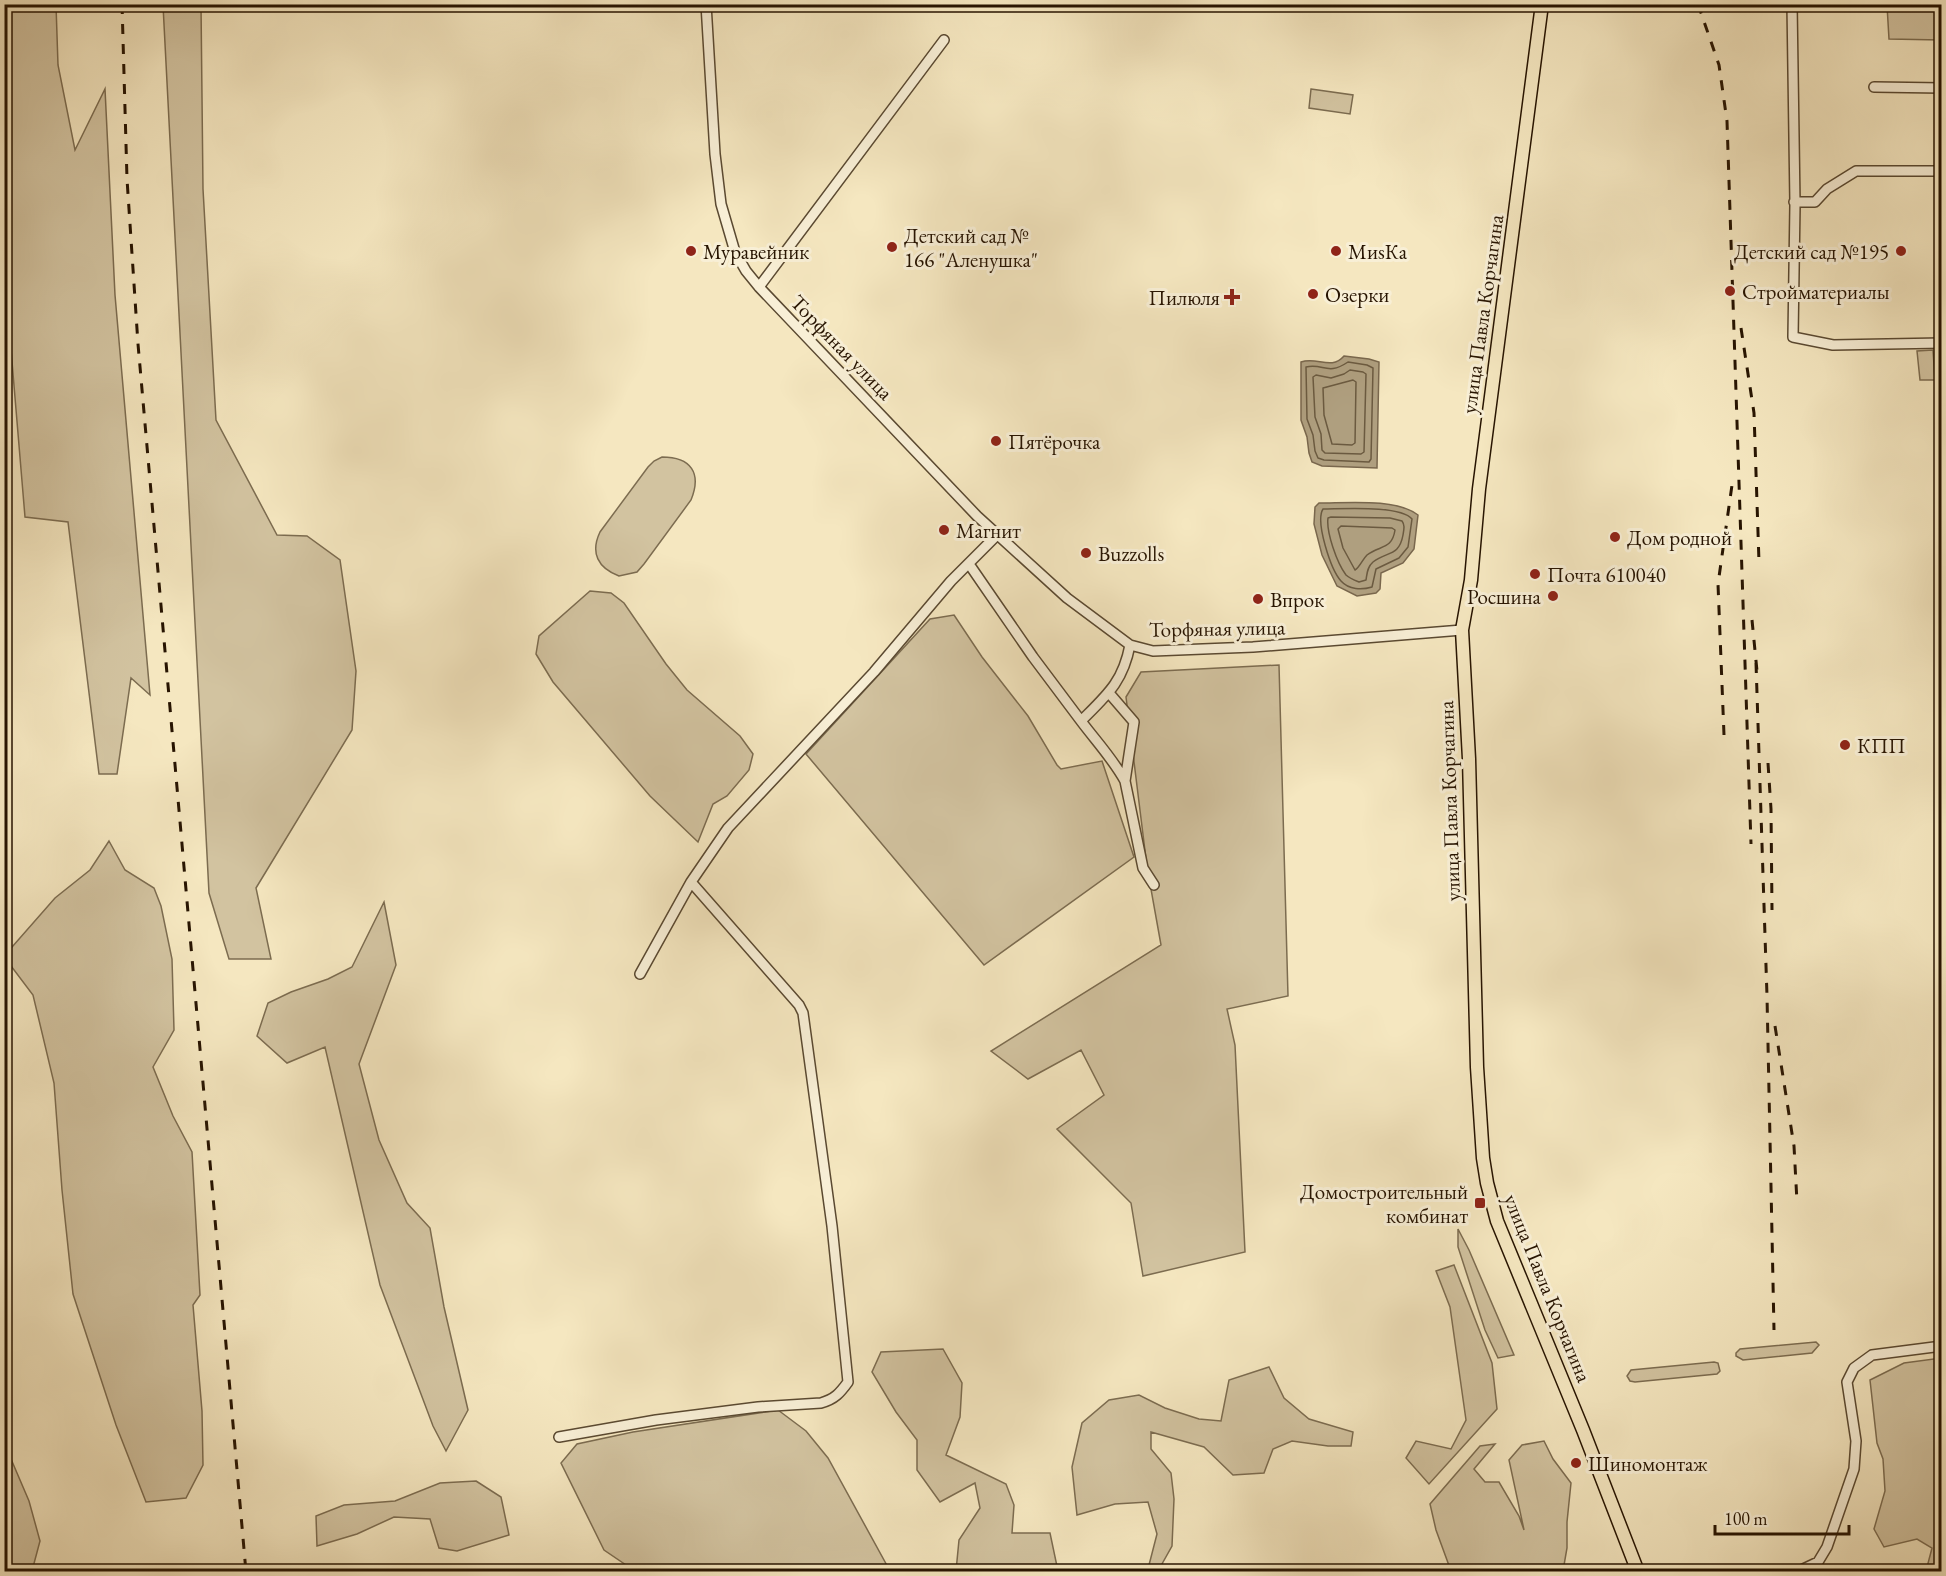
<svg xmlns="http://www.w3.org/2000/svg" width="1946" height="1576" viewBox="0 0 1946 1576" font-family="'EB Garamond',serif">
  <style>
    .green { fill: #d2c3a0; stroke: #7c6c50; stroke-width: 1.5 }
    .water { fill: #af9f7f; stroke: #79674d; stroke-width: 1.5 }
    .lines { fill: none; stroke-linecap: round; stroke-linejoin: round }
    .shore { stroke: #6b5a40; stroke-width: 1.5 }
    .minor-casing { stroke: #5a4931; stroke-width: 12 }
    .major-casing { stroke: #271401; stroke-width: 15 }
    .minor { stroke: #f8efd6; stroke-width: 9 }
    .major { stroke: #f5e7c0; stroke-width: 12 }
    .rail { stroke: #271401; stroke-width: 3; stroke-dasharray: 10 10; stroke-linecap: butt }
    .poi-dot { fill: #8f2418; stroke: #f8efd6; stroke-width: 2 }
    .labels { text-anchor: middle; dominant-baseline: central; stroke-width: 6; stroke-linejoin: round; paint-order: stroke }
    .poi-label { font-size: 21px; fill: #271401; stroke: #f8efd6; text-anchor: start }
    .street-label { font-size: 21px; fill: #271401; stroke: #f8efd6 }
  </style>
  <rect width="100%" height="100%" fill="#f5e7c0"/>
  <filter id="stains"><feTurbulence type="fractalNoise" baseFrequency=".00333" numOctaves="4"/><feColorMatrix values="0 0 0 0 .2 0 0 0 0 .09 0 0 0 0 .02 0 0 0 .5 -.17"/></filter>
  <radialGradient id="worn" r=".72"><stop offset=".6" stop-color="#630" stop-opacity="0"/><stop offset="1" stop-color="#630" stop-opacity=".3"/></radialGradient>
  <path class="green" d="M4 5H56L58 65 75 150 105 89 115 295 150 695 131 678 117 774H99L68 522 25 517 4 266Z
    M163 5H201L203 189 216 420 277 535 307 536 340 560 356 671 352 730 256 888 271 959H229L209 893Z
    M1887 5H1941V40L1889 39Z
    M1311 89 1353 95 1350 114 1309 108Z
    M1933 350 1935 380H1920L1917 351Z
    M662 457C691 457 702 473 691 500L644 564 637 572 619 576C598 568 590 553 600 532L648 467 654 461Z
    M590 591 611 593 624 603 666 664 687 690 740 736 753 754 749 770 727 796 713 804 698 842 650 796 553 682 536 654 539 636Z
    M954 615 982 657 1028 716 1057 765 1061 769 1102 761 1134 857 984 965 806 754 930 619Z
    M1279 665 1288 996 1227 1009 1235 1045 1245 1252 1143 1276 1131 1203 1057 1129 1104 1095 1081 1050 1028 1079 991 1051 1161 945 1147 867 1126 697 1141 672Z
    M109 841 125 870 154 888 161 906 172 959 174 1030 153 1067 173 1116 192 1152 200 1295 193 1305 202 1411 203 1465 186 1498 146 1502 116 1425 73 1294 62 1190 54 1083 33 995 5 958V955L55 898 90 870Z
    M384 902 396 965 359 1064 379 1140 407 1203 430 1228 444 1307 468 1410 446 1451 433 1426 380 1285 325 1047 287 1063 257 1036 268 1003 291 992 328 979 352 967Z
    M1458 1229 1469 1250 1514 1355 1498 1358 1485 1330 1458 1247Z
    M1454 1265 1492 1363 1497 1409 1429 1484 1406 1458 1416 1441 1451 1449 1466 1420 1450 1307 1436 1271Z
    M1816 1342 1819 1345 1812 1353 1743 1360 1736 1356V1353L1740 1349Z
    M943 1349 962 1383 960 1417 946 1455 1006 1484 1014 1505 1012 1533H1050L1058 1571H956L959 1540 980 1508 975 1483 940 1502 917 1470V1440L896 1412 872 1372 881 1352Z
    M1941 1358V1571H1926L1932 1548 1917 1539 1884 1547 1874 1529 1885 1491 1883 1459 1877 1443 1870 1380 1904 1363Z
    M1714 1362 1718 1363 1720 1371 1717 1374 1635 1382 1630 1381 1627 1376 1631 1370Z
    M1269 1367 1284 1398 1309 1419 1353 1432 1351 1446H1328L1292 1441 1273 1449 1264 1473 1233 1475 1204 1447 1151 1432V1449L1171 1473 1174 1499 1172 1546 1158 1571H1143L1149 1565 1157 1534 1148 1502 1115 1504 1077 1515 1072 1467 1082 1423 1109 1400 1139 1395 1165 1408 1199 1419 1221 1421 1229 1380Z
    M778 1410 806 1431 828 1458 890 1571H635L604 1550 561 1463 577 1444 633 1432Z
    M1544 1441 1553 1459 1571 1483 1567 1522V1548L1563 1571H1451L1436 1530 1430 1504 1480 1446 1495 1444 1474 1469 1485 1482H1499L1519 1516 1524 1530 1509 1460 1522 1445Z
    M5 1445 29 1501 40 1541 32 1571H5Z
    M476 1481 501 1497 509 1535 457 1551 439 1548 430 1519 394 1517 357 1534 317 1546 316 1516 344 1505 395 1501 440 1483Z"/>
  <path class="water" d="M1344 356 1369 359 1379 362 1377 468 1322 466 1312 462 1309 453 1307 437 1301 420V362C1317 356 1331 371 1344 356Z
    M1319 503C1347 503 1396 498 1418 515L1414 549 1403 563 1381 573 1380 589 1376 593 1357 596 1337 586 1322 555 1314 524 1315 507Z"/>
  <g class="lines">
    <path class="shore" d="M1348 362 1367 365 1373 368 1371 459 1369 462 1324 460 1318 458 1315 451 1313 435 1307 419 1306 367C1324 363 1327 376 1348 362Z
      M1350 370 1363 372 1366 374 1364 452 1361 454 1325 453 1322 450 1321 434 1315 417 1313 377 1316 375 1331 378 1344 374Z
      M1353 380 1356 382 1355 443 1352 445 1332 444 1324 415 1323 388Z
      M1323 509C1342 509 1401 505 1412 519L1408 547 1399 558 1376 569 1372 587C1362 590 1349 590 1341 581 1331 570 1315 522 1323 509Z
      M1331 517 1390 518 1402 521C1405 525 1404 529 1403 535 1399 557 1387 551 1373 562 1367 567 1367 574 1366 580L1359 582C1354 580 1349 578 1346 575 1337 563 1326 532 1328 518Z
      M1341 526 1392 528 1395 530C1392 550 1380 545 1367 555 1362 560 1360 567 1355 570L1343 548 1338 529Z"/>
    <defs>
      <path id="minor" d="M706 4 715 154 721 204 735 252 746 271 759 287 977 516 1067 598 1130 645 1153 651 1253 647 1462 630
        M1792 4 1795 204 1793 337 1833 345 1942 343
        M1874 87 1942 88
        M1794 202H1815L1827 189 1856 171H1942
        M759 287 944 40
        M969 564 1033 657 1081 721C1107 695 1123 682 1130 645
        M1109 693 1134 722 1125 781 1143 868 1154 885
        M1081 721C1096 741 1113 759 1125 781
        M640 974 691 882 728 828 874 672 951 581 997 535
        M559 1437 656 1420 758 1407 821 1403C835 1399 840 1393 848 1382L832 1226 803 1013 799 1005 691 882
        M1797 1572 1818 1562 1827 1547 1854 1469 1856 1441 1847 1382 1854 1368 1872 1355 1942 1346"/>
      <path id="major" d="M1542 4 1479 489 1471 580 1462 630 1469 759 1477 1067 1483 1158 1487 1183 1497 1221 1583 1430 1638 1572"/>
    </defs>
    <use href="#minor" class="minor-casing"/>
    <use href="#major" class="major-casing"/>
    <use href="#minor" class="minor"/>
    <use href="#major" class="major"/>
    <path class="rail" d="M122 4 127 179 138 344 246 1572
      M1698 4 1719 65 1727 121 1751 844
      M1741 328 1754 413 1759 562
      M1752 620 1757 671
      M1756 663 1767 996 1774 1330
      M1724 735 1718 584 1733 478
      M1768 763 1771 809 1772 910
      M1775 1026 1794 1146 1797 1202"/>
  </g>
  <g class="poi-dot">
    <circle cx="892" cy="247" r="6"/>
    <circle cx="691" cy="251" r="6"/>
    <circle cx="1336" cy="251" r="6"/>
    <circle cx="1901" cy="251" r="6"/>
    <circle cx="1730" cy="291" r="6"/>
    <circle cx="1313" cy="294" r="6"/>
    <path d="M1229 288h6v6h6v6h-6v6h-6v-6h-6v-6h6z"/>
    <circle cx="996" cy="441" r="6"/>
    <circle cx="944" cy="530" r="6"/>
    <circle cx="1615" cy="537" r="6"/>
    <circle cx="1086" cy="553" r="6"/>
    <circle cx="1535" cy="574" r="6"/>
    <circle cx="1553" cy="596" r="6"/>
    <circle cx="1258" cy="599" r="6"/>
    <circle cx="1845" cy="745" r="6"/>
    <rect x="1474" y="1197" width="12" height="12" rx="3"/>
    <circle cx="1576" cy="1463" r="6"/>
  </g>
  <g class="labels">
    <g class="poi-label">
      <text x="904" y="235">Детский сад №<tspan x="904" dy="24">166 "Аленушка"</tspan></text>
      <text x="703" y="251">Муравейник</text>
      <text x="1348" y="251">МиsКа</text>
      <text x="1889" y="251" text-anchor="end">Детский сад №195</text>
      <text x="1742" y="291">Стройматериалы</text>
      <text x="1325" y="294">Озерки</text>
      <text x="1220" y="297" text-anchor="end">Пилюля</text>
      <text x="1008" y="441">Пятёрочка</text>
      <text x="956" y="530">Магнит</text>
      <text x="1627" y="537">Дом родной</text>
      <text x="1098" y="553">Buzzolls</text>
      <text x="1547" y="574">Почта 610040</text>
      <text x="1541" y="596" text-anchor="end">Росшина</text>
      <text x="1270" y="599">Впрок</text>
      <text x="1857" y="745">КПП</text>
      <text x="1468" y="1191" text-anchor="end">Домостроительный<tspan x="1468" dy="24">комбинат</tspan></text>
      <text x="1588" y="1463">Шиномонтаж</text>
    </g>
    <g class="street-label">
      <text transform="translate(1482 314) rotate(-82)">улица Павла Корчагина</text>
      <text transform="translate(842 347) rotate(46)">Торфяная улица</text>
      <text transform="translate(1217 628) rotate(-1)">Торфяная улица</text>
      <text transform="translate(1449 801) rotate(-92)">улица Павла Корчагина</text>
      <text transform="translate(1548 1288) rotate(68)">улица Павла Корчагина</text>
    </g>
  </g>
  <rect width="1946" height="1576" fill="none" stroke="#f5e7c0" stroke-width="24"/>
  <rect x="6" y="6" width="1934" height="1564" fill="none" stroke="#271401" stroke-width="3"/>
  <rect x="12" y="12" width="1922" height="1552" fill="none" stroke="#271401" stroke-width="1.5"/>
  <path d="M1715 1525v9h134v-9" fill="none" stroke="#271401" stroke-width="3"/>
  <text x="1724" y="1525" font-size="18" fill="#271401" stroke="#f8efd6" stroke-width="4.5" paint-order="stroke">100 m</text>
  <rect width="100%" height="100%" filter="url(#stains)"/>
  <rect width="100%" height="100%" fill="url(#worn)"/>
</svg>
